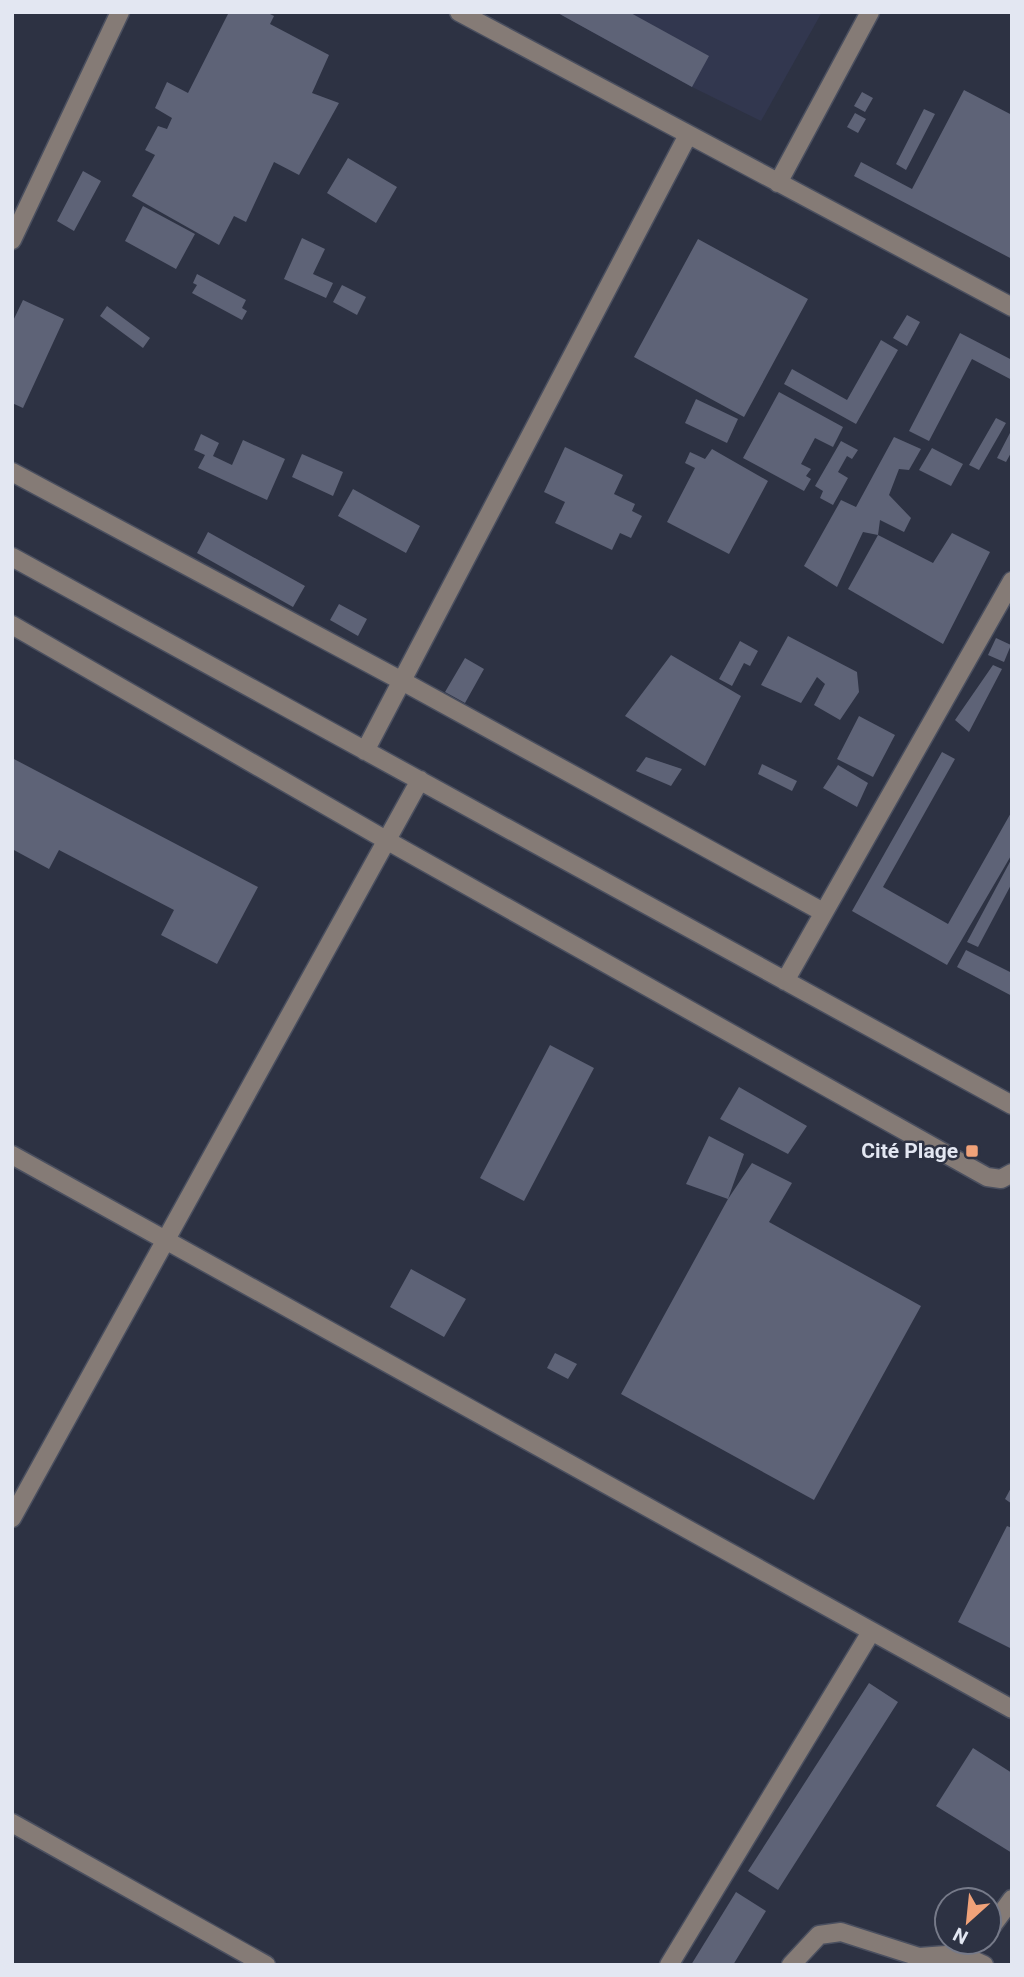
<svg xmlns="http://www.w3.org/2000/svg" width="1024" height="1977" viewBox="0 0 1024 1977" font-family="Roboto,sans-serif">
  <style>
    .built { fill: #32374f }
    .building { fill: #5e6377 }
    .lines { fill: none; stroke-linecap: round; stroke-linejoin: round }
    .minor-casing { stroke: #4a4f5f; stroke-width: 21 }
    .minor { stroke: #857b76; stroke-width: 18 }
    .poi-dot { fill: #f0a279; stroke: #2d3243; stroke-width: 2.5 }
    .labels { text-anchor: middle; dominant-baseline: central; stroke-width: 5; stroke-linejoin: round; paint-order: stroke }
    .poi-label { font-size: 21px; font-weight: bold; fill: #e3e7f2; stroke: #2d3243; text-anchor: end }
  </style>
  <rect width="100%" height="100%" fill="#2d3243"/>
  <path class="built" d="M556 12H822L761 121 692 87Z"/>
  <path class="building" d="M229 12H266L274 16 270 24 329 55 312 93 339 103 299 175 274 162 246 222 234 216 219 245 132 196 155 155 145 150 158 126 167 129 172 118 155 108 167 82 188 93Z
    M556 12H629L709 56 692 87Z
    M964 90 1012 115V259L854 176 861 162 912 189Z
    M862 92 873 98 865 112 854 106Z
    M924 109 935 114 906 170 896 164Z
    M855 113 866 119 858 133 847 127Z
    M348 158 397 187 376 223 327 193Z
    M83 171 101 181 74 231 57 221Z
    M143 206 195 234 176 269 125 241Z
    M302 238 325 249 313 274 333 283 326 298 284 279Z
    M698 239 808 299 744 417 634 357Z
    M197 274 246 300 242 308 247 311 242 320 192 293 197 285 193 283Z
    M342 285 366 297 357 315 333 302Z
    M23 300 64 319 23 408 12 403V323Z
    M107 306 150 338 143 348 100 316Z
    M907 315 920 322 907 346 893 338Z
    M960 333 1012 360V380L972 359 929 441 909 431Z
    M881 340 898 350 856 424 784 384 792 369 847 400Z
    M779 392 843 427 833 447 815 438 801 464 811 469 806 476 811 479 804 491 743 458Z
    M696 399 738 419 727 443 685 423Z
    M996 418 1006 423 979 470 969 465Z
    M1012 429V451L1006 462 997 458Z
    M201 434 219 443 213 456 232 465 243 440 285 459 267 500 198 468 205 455 194 450Z
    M894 437 921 449 909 470 899 469 889 495 911 518 904 532 880 520 878 535 863 532 837 587 804 566 841 500 856 507Z
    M841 441 858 450 852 459 847 456 838 472 848 478 833 505 820 498 823 491 815 486Z
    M565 447 623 475 614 494 635 504 632 511 642 516 631 538 620 533 612 550 555 523 565 502 544 492Z
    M932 448 963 464 951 486 919 470Z
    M712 449 768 481 729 554 667 522 695 468 685 463 690 452 705 459Z
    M302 454 343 472 333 496 292 477Z
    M353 489 420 526 406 553 338 516Z
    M208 532 305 586 293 607 197 553Z
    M952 533 990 552 943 644 848 589 878 535 933 563Z
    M339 604 367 619 358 636 330 620Z
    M788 636 857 672 859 692 840 720 814 705 825 684 817 677 801 703 761 685Z
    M996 638 1011 645 1004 662 988 655Z
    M740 641 758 651 750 666 744 663 732 686 719 679Z
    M671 655 741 696 705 766 625 716Z
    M465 658 484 669 465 703 445 692Z
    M993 665 1002 669 969 732 955 720Z
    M859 716 895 735 873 777 837 759Z
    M942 752 955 759 883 887 948 924 1012 811V854L947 965 852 911Z
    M646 757 682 769 671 786 636 771Z
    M12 758 258 887 217 964 161 935 174 910 59 850 49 869 12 849Z
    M762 764 797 781 792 791 758 774Z
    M838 765 868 783 857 807 823 788Z
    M1012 858V883L978 947 967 942Z
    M966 950 1012 973V996L957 967Z
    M550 1045 594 1068 524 1201 480 1178Z
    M739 1087 807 1126 788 1154 720 1119Z
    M709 1136 744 1154 728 1199 686 1184Z
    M752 1163 792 1183 769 1222 921 1306 814 1500 621 1394 728 1199Z
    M411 1269 466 1299 444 1337 390 1307Z
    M555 1353 577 1364 568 1379 547 1368Z
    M1012 1486V1504L1005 1499Z
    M1007 1526 1012 1528V1649L958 1622Z
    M869 1683 898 1702 778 1890 748 1871Z
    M973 1748 1012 1773V1853L936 1806Z
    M736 1892 766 1911 733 1965H691Z"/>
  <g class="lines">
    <defs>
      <path id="minor" d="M459 12 1012 307
        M778 183 870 12
        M12 240 120 12
        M12 472 402 681 823 912
        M12 557 1012 1105
        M12 625 386 840 987 1177 1001 1179 1012 1173
        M365 751 688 135
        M785 981 1012 581
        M12 1155 1012 1709
        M12 1518 420 780
        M12 1823 266 1965
        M989 1930 1012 1899
        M955 1962 960 1954 984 1965
        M669 1965 871 1632
        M791 1965 819 1935 841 1932 919 1957 960 1954 974 1942"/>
    </defs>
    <use href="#minor" class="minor-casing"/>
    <use href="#minor" class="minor"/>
  </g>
  <rect class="poi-dot" x="965" y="1144" width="14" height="14" rx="3.5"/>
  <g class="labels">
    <g class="poi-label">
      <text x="958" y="1151">Cité Plage</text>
    </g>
  </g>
  <rect width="1024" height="1977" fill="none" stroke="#e3e7f2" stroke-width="28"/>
  <g transform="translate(968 1921) rotate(207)"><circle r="33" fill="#2d3243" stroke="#767a89" stroke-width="2"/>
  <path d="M0-5L12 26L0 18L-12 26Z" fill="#f0a279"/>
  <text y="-10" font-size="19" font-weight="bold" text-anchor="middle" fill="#e3e7f2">N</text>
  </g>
</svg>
